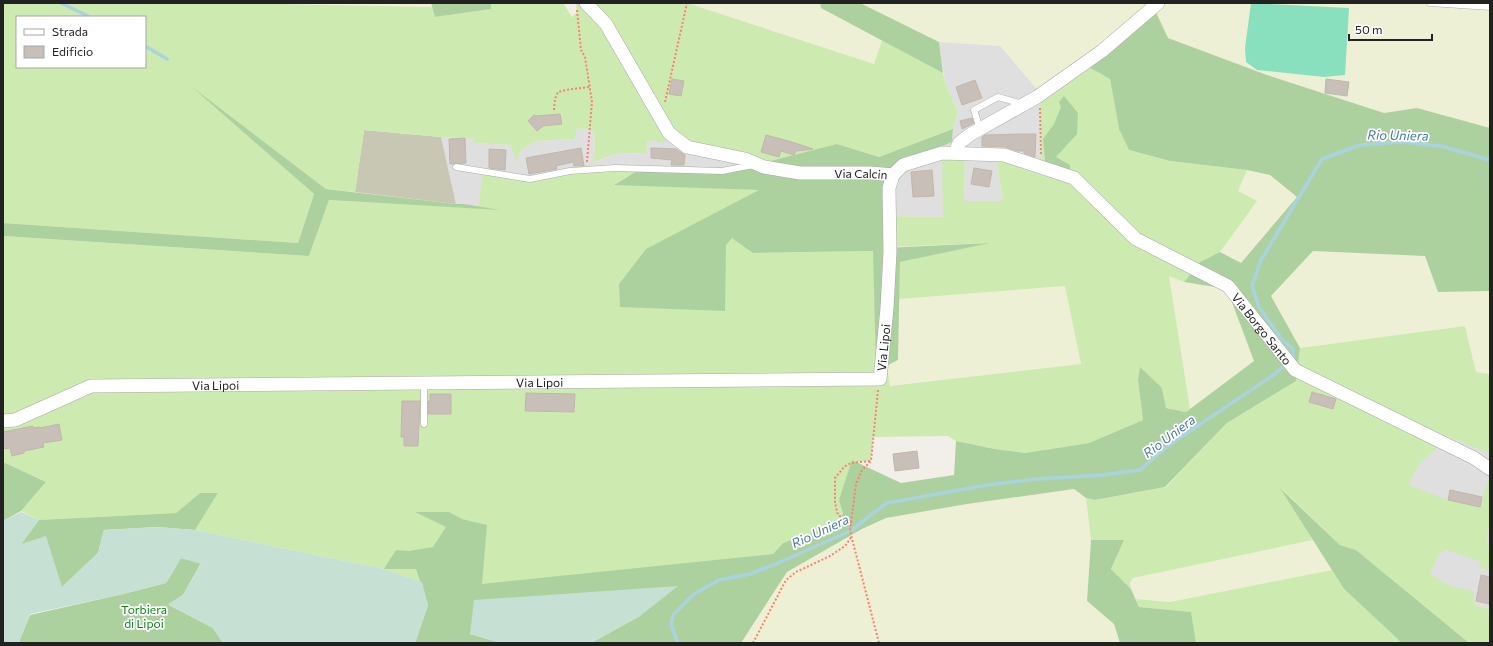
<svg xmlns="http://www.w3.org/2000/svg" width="1493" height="646" viewBox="0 0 1493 646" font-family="Commissioner,sans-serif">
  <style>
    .residential { fill: #e0dfdf }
    .construction { fill: #c7c7b4 }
    .farmland { fill: #eef0d5 }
    .grass { fill: #cdebb0; fill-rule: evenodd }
    .forest { fill: #add19e }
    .wetland { fill: #c6e0d4 }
    .pitch { fill: #88e0be }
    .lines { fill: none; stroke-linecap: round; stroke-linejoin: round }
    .stream { stroke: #aad3df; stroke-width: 3.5 }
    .building { fill: #c7bfb8; stroke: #c4b6ab }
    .lane-casing { stroke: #a9a9a9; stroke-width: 7 }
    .street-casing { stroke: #a9a9a9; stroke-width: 14 }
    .path { stroke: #fa8072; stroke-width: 2; stroke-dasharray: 2 2; stroke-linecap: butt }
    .lane { stroke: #fff; stroke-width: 6 }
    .street { stroke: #fff; stroke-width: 13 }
    .labels { text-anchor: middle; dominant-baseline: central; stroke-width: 3.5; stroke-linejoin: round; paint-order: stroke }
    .street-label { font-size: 12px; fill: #222; stroke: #fff }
    .park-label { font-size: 12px; fill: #0c8416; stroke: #fff }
    .water-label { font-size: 13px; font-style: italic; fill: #4a7aab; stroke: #fff }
  </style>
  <rect width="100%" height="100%" fill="#f2efe9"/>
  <path class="residential" d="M939 42 1000 45 1041 94 1046 169 995 155 1003 201H964L965 154 943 217 889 216 892 168 952 142 953 129 958 113 945 82Z
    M577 128 594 131 595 153 593 163 615 154 646 153 648 140 669 133 759 164 722 171 530 179 483 172 478 207 456 204 441 137 472 138 475 143 511 145 516 161 522 149 536 141 575 139Z
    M1490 428V643H1393L1399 450Z"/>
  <path class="construction" d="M364 130 441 137 456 204 355 192Z"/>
  <path class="farmland" d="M227 3H431L432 7Z
    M687 3H820L821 8 882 40 874 64Z
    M860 3H1490V128L1417 108 1384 113 1267 75 1168 38 1041 94 1000 46 939 42Z
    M1247 170 1271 175 1299 199 1241 263 1220 252 1257 201 1238 192Z
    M1313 251 1426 256 1438 292 1490 291V374L1476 372 1465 326 1300 348 1271 296Z
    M1168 275 1184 282 1227 289 1254 361 1190 409Z
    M1066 286 1081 364 889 386 887 365 898 360 899 299Z
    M1066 487 1074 489 1086 498 1091 540 1087 600 1114 624 1119 643H739L751 629 787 572 858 532 886 518Z
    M1313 540 1332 570 1170 602 1136 599 1131 589 1130 583 1133 578Z"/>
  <path class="grass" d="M3 3H227L432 7 435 17 491 9V3H563L572 17 577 12 576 3H687L874 64 882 40 943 73 945 82 958 113 953 129 879 157 837 144 764 167 687 147 669 133 664 143 648 140 646 153 615 154 592 163 595 153 594 131 577 128 575 139 536 141 522 149 516 162 511 145 474 143 472 138 441 137 364 130 355 192 326 189 198 92 314 194 298 243 3 223ZM17 17H145V67H17Z
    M1083 64 1110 79 1119 129 1129 150 1170 161 1247 170 1238 191 1257 201 1220 252 1200 262 1184 282 1169 276 1190 409 1186 412 1166 408 1162 388 1138 380 1143 420 1089 443 1025 453 995 449 956 441 948 436 873 437 871 461 851 463 847 504 838 524 783 543 773 554 474 600 384 569 195 530 218 493H200L176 513 39 520 21 511 46 482 3 462V236L309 256 329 200 489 209 478 207 483 171 530 179 570 171 642 168 615 184 760 190 753 253 874 251 876 353 887 365 890 386 1081 364 1065 286 899 299 900 262 987 243 890 247 889 216 943 217 942 153 965 154 964 201H1003L995 154 1041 167 1040 101Z
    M1465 326 1476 372 1490 374V454L1449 437 1420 463 1408 485 1448 500 1480 507 1490 473V518L1487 544 1490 546V571L1479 567 1480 561 1446 550 1439 554 1430 574 1450 586 1474 591 1473 604 1490 610V643H1469L1356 550 1340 545 1282 489 1313 540 1133 578 1130 583 1131 589 1111 569 1124 540H1091L1086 498 1095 500 1166 487 1227 423 1295 381 1300 348Z
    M1332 570 1344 589 1402 643H1404H1196L1190 612 1139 607 1136 599 1170 602Z"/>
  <path class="forest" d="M431 3H491V9L435 17Z
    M820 3H860L939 42 943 73 821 8Z
    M1153 6 1168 38 1267 75 1384 113 1417 108 1490 128V291L1438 292 1425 256 1313 251 1271 296 1300 348 1296 381 1227 423 1165 487 1095 500 1086 498 1074 489 967 504 886 518 862 529 787 572 741 643H591L640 616 470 634 502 643H415L428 605 416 569H384L396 550 409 551 433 547 446 527 415 512H449L462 519 487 525 482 584 773 554 783 543 838 524 843 513 839 500 852 460 901 483 954 475 956 441 995 449 1025 453 1089 443 1143 420 1138 380 1140 367 1162 388 1166 408 1186 412 1254 361 1227 289 1184 282 1200 262 1220 252 1241 263 1297 197 1270 175 1247 170 1170 161 1129 150 1119 129 1110 79 1083 64Z
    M192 87 326 189 456 204H464L500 210 329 200 309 256 3 236V223L298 243 314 194Z
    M1064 96 1078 113 1077 134 1056 157 1070 165V173L1046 169 1043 139 1054 124 1061 107 1059 102Z
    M953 129 952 142 892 168 884 248 990 243 900 262 898 360 876 371 873 251 753 253 732 238 726 245 725 311 620 307 619 284 646 249 759 190 614 185 642 168H735L759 164 837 144 879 157Z
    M3 462 46 482 21 511 3 521Z
    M1280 488 1340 545 1356 550 1469 643H1402L1344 589Z
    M200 493H218L195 530 157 527 104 530 98 553 62 587 21 544 39 520 176 513Z
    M1091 540H1124L1111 569 1131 589 1139 607 1191 612 1196 643H1120L1114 624 1087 601Z
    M181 558 201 563 183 595 169 605 213 628 223 643H3V641L19 642 30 615 123 594 166 583Z"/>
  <path class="wetland" d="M21 512 39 520 21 544 46 536 62 587 98 553 104 530 157 527 195 530 384 569 422 582 428 605 415 643H223L213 628 168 604 183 595 201 564 181 558 166 583 123 594 30 614 19 642 3 641V521Z
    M678 586 640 616 591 643H502L470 634 474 600Z"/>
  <path class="pitch" d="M1251 3 1349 8 1345 75 1324 77 1257 70 1246 62 1245 48Z"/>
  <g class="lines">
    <path class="stream" d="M61 3 90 17
      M145 46 167 59
      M1291 360 1293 358V349L1281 338 1259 307 1252 286 1261 260 1322 159 1360 145 1402 142 1441 146 1490 160
      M678 643 671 625 673 615 694 594 719 580 750 574 783 561 850 531 887 503 987 485 1037 479 1103 475 1140 470 1169 445 1275 374 1286 364"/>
  </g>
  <path class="building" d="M672 79 684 81 681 96 669 94Z
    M1326 79 1349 82 1347 96 1325 93Z
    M975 80 982 98 962 105 956 87Z
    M560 114 562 124 543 126 537 131 528 121 534 115 536 116Z
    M972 118 974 123 962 129 960 121Z
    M1019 134H1036L1035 157 1024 153V151H1017L1006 147 982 146V137L985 135Z
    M766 135 792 142 813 149 796 151 794 155 781 151 779 157 761 152Z
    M465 138 466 163 450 164 449 139Z
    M581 148 584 166H574L573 162 556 166 557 169 529 174 526 158Z
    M651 148 676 149 685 155 684 165H671L672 160 651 158Z
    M489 149 506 150 505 170 489 168Z
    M974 168 992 171 989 187 971 184Z
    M932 170 934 196 913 197 911 172Z
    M1312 392 1336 399 1333 409 1309 402Z
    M526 393 575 394 574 412 525 411Z
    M430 394H451V414H428V401H430Z
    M402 401H420L418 446H404V437H401Z
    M59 424 62 440 43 443 44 447 24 451V453L12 456 10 448 3 449V432L33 426V428L40 427V428Z
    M917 451 919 468 895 471 893 454Z
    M1450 490 1482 497 1480 507 1448 500Z
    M1481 575 1490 577V596L1489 604 1476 601Z"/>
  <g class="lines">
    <defs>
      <path id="lane" d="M1430 3 1490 7
        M980 129 974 110 998 97 1023 104
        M456 167 530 179 570 171 615 168 722 171 753 165
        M424 424V383"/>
      <g id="street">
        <path id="s1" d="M586 3 606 24 669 133 687 147 745 159 764 167 800 173H871L893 175"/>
        <path d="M955 153 959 143 971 134 1037 97 1102 51 1158 3"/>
        <path id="s2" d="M3 421 15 420 91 386 880 379 887 308 890 252 889 188 893 175 903 165 942 153 1004 155 1074 178 1136 239 1228 286 1295 370 1474 458 1490 469"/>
      </g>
    </defs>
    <use href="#lane" class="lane-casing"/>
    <use href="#street" class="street-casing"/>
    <path class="path" d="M577 10 581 50 585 57 592 102 587 162
      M665 102 687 3
      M1040 108 1041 156
      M554 110 555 99 558 92 566 90 589 87
      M878 390 871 461 862 470 856 484 850 531 879 643
      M851 523 838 515 835 503V478L844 467 851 463 870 461
      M753 643 786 580 796 572 830 556 845 546 852 536"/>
    <use href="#lane" class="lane"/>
    <use href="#street" class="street"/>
  </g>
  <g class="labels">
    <g class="street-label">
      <text stroke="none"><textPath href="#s1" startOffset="355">Via Calcin</textPath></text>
      <text stroke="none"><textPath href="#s2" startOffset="1525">Via Borgo Santo</textPath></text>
      <text stroke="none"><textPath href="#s2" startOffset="916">Via Lipoi</textPath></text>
      <text stroke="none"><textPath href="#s2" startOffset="544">Via Lipoi</textPath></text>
      <text stroke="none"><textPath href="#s2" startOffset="220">Via Lipoi</textPath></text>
    </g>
    <g class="park-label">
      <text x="144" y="609">Torbiera<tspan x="144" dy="14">di Lipoi</tspan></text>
    </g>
    <g class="water-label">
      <text transform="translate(1398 135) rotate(1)">Rio Uniera</text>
      <text transform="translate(1169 436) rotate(-37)">Rio Uniera</text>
      <text transform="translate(820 531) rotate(-25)">Rio Uniera</text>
    </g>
  </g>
  <rect width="1493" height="646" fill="none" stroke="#222222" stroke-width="8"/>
  <rect x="16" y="16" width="130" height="52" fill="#ffffff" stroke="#a7a7a7"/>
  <rect x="24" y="29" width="20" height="6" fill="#ffffff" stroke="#a7a7a7"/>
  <text x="52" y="36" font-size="12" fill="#222222">Strada</text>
  <rect x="24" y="46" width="20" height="12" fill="#c7bfb8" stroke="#a7a7a7"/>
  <text x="52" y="56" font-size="12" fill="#222222">Edificio</text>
  <path d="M1349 34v6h83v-6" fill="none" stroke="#222222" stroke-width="2"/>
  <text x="1355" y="34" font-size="12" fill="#222222" stroke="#ffffff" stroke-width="3" paint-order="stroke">50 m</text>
</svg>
